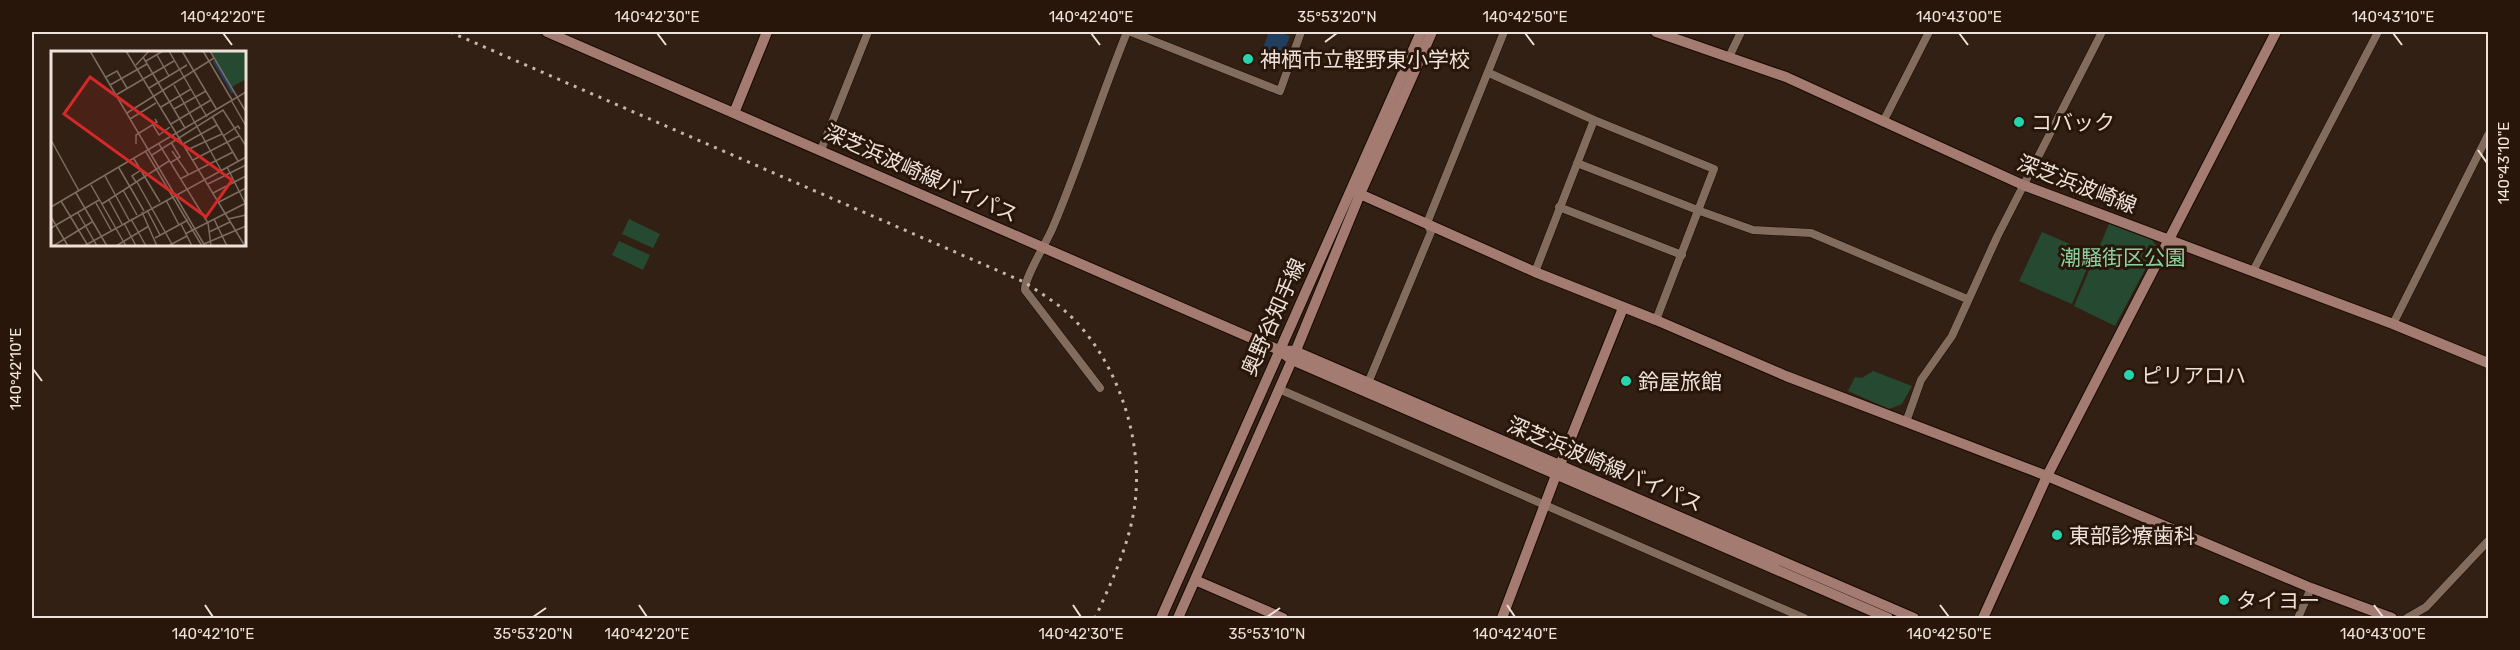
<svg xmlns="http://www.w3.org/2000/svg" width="2520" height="650" viewBox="0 0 2520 650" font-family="Rubik,'Noto Sans JP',sans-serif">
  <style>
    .green { fill: #254a31 }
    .water { fill: #223e5f }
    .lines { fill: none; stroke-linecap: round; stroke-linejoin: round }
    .street-casing { stroke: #190901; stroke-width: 9 }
    .secondary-casing { stroke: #190901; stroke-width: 12 }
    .street { stroke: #816c5d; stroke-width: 8 }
    .secondary { stroke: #a47b71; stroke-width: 10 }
    .rail { stroke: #c4b7ae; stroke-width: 3; stroke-dasharray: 3 6; stroke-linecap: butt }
    .ticks { fill: none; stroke: #ede1d9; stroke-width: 2 }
    .poi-dot { fill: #25d5ae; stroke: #271609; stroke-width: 2 }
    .labels { text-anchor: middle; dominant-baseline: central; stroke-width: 6; stroke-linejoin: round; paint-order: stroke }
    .poi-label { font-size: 21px; fill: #ede1d9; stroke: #271609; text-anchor: start }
    .street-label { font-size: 21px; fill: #ede1d9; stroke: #271609 }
    .park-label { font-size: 21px; fill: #8cd0a0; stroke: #271609 }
    .inset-river { fill: none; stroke: #223e5f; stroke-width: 3 }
    .inset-road { fill: none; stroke: #7c6d62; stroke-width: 1.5 }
    .view { fill: #d62828; fill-opacity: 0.15; stroke: #d62828; stroke-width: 3 }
    .inset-edge { fill: none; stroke: #ede1d9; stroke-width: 3 }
    .neatline { fill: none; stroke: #ede1d9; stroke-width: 2 }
    .ticks-label { font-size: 15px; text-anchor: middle; fill: #ede1d9 }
  </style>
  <rect width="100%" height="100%" fill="#312013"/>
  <path class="green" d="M629 219 660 234 653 248 622 234Z
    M2109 224 2152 240 2157 247 2115 326 2074 306Z
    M2042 232 2093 254 2072 304 2019 281Z
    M619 241 650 255 643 270 612 255Z
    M1873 371 1912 386 1902 404 1889 409 1848 391 1855 377 1862 378Z"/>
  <path class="water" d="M1269 32H1278L1290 36 1278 68 1258 61Z"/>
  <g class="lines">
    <defs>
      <path id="street" d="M1131 32 1280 91 1301 32
        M1729 57 1741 32
        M1489 73 1594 120 1714 169 1656 320
        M1883 122 1929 32
        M821 150 868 32
        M1577 163 1700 211 1753 230 1811 233 1967 299
        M1559 207 1682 255
        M2253 271 2378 32
        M1535 272 1594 120
        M2393 324 2488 135
        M1368 383 1431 232 1427 223 1504 32
        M1100 388 1025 290C1024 278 1047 242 1053 227 1080 163 1101 96 1127 32
        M1279 389 1804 618
        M1906 422 1921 380 1952 336 1997 237 2102 32
        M2298 618 2311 588
        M2407 618 2426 607 2488 541"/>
      <path id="secondary" d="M547 32 1279 350 1292 360 1888 618
        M1656 32 1786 77 2023 185 2393 324 2488 363
        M734 113 767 32
        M1360 194 1535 272 1656 320 1786 376 2047 476 2311 588 2392 618
        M1279 350 1295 351 1914 618
        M1195 580 1283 618
        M1161 618 1421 32
        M1178 618 1292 360 1360 194 1432 32
        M1502 618 1556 475 1623 308
        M1983 618 2047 476 2276 32"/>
    </defs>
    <use href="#street" class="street-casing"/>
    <use href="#secondary" class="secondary-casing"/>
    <use href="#street" class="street"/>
    <use href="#secondary" class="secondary"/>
    <path class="rail" d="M450 32 1024 282C1035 289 1047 297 1058 305 1111 347 1141 427 1136 493 1133 537 1113 579 1095 618"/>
  </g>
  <path class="ticks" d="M223 33 232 45M657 33 666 45M1091 33 1100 45M1525 33 1534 45M1959 33 1968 45M2393 33 2402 45M1325 42 1337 33M2478 150 2487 163M33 369 42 381M205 605 213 617M639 605 647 617M1073 605 1081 617M1507 605 1515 617M1940 605 1949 617M2374 605 2383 617M533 617 546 608M1267 617 1280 608"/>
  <g class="poi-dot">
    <circle cx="1248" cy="59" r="6"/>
    <circle cx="2019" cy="122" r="6"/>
    <circle cx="2129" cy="375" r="6"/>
    <circle cx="1626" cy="381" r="6"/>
    <circle cx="2057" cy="535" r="6"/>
    <circle cx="2224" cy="600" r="6"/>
  </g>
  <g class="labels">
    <g class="poi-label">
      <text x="1260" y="59">神栖市立軽野東小学校</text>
      <text x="2031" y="122">コバック</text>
      <text x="2141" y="375">ピリアロハ</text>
      <text x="1638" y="381">鈴屋旅館</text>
      <text x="2069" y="535">東部診療歯科</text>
      <text x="2236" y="600">タイヨー</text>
    </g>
    <g class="street-label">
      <text transform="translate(921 173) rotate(24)">深芝浜波崎線バイパス</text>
      <text transform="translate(2077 184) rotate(21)">深芝浜波崎線</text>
      <text transform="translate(1273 317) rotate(-66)">奥野谷知手線</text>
      <text transform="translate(1605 464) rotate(23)">深芝浜波崎線バイパス</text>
    </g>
    <g class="park-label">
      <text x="2123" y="257">潮騒街区公園</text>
    </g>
  </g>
  <g transform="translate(51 51)">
    <rect width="195" height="195" fill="#312013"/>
    <path d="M160 0H195V28L181 36Z" fill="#254a31"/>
    <path class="inset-river" d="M163 10 182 42"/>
    <path class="inset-road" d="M39 0 154 195M75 0 194 195M118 0 156 66M131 0 166 59M152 0 181 49M159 0 195 61M106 4 118 25M92 6 134 77M95 10 112 0M85 14 98 0M55 26 66 20 76 37M59 34 96 13M123 34 170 119M98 37 136 14M65 44 123 10M180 49 195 75M110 56 140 38M123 58 155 40M76 62 163 7M161 65 187 110M79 68 105 52M120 73 160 49M102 74 108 84 119 76M172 85 187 75 189 78M0 89 28 140M85 93V84L106 71 104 68M108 93 157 172 160 195M132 93 166 74M136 99 171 83M121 100 137 123M95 101 151 195M101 104 172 59 195 95M83 108 109 151M142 109 188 85M119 112 129 106 120 91M176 116 194 152M68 117 93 160M54 125 78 169M129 128 182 101M85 131 81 125 90 119M86 131 122 195M157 133 195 114M40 134 75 195M72 139 86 164M25 142 56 195M162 142 195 125M58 149 71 173M115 149 128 174M10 150 36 193M168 151 195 137M45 152 60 179M51 153 118 110M0 156 195 41M96 159 109 184M91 161 106 195M27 162 46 195M0 166 17 195M80 168 95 195M163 168 176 195M177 168 195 164M73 172 85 195M130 173 141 195M0 177 48 149M158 181 179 171M134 183 195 152M104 187 137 169M153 193 195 175M2 195 41 171M33 195 195 106M65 195 98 175M117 195 136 185"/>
    <path class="view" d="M39 26 181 129 155 166 13 63Z"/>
    <rect width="195" height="195" class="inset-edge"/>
  </g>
  <rect width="2520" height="650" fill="none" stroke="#271609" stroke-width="66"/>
  <rect x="33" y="33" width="2454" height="584" class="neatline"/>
  <g class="ticks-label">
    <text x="223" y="22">140°42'20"E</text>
    <text x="657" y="22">140°42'30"E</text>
    <text x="1091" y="22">140°42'40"E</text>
    <text x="1337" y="22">35°53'20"N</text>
    <text x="1525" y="22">140°42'50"E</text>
    <text x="1959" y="22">140°43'00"E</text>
    <text x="2393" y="22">140°43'10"E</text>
    <text transform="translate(2504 163) rotate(-90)" y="5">140°43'10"E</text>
    <text transform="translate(16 369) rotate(-90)" y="5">140°42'10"E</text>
    <text x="213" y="639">140°42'10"E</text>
    <text x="533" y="639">35°53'20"N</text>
    <text x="647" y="639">140°42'20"E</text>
    <text x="1081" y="639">140°42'30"E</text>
    <text x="1267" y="639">35°53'10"N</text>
    <text x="1515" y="639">140°42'40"E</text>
    <text x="1949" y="639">140°42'50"E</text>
    <text x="2383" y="639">140°43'00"E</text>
  </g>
</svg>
